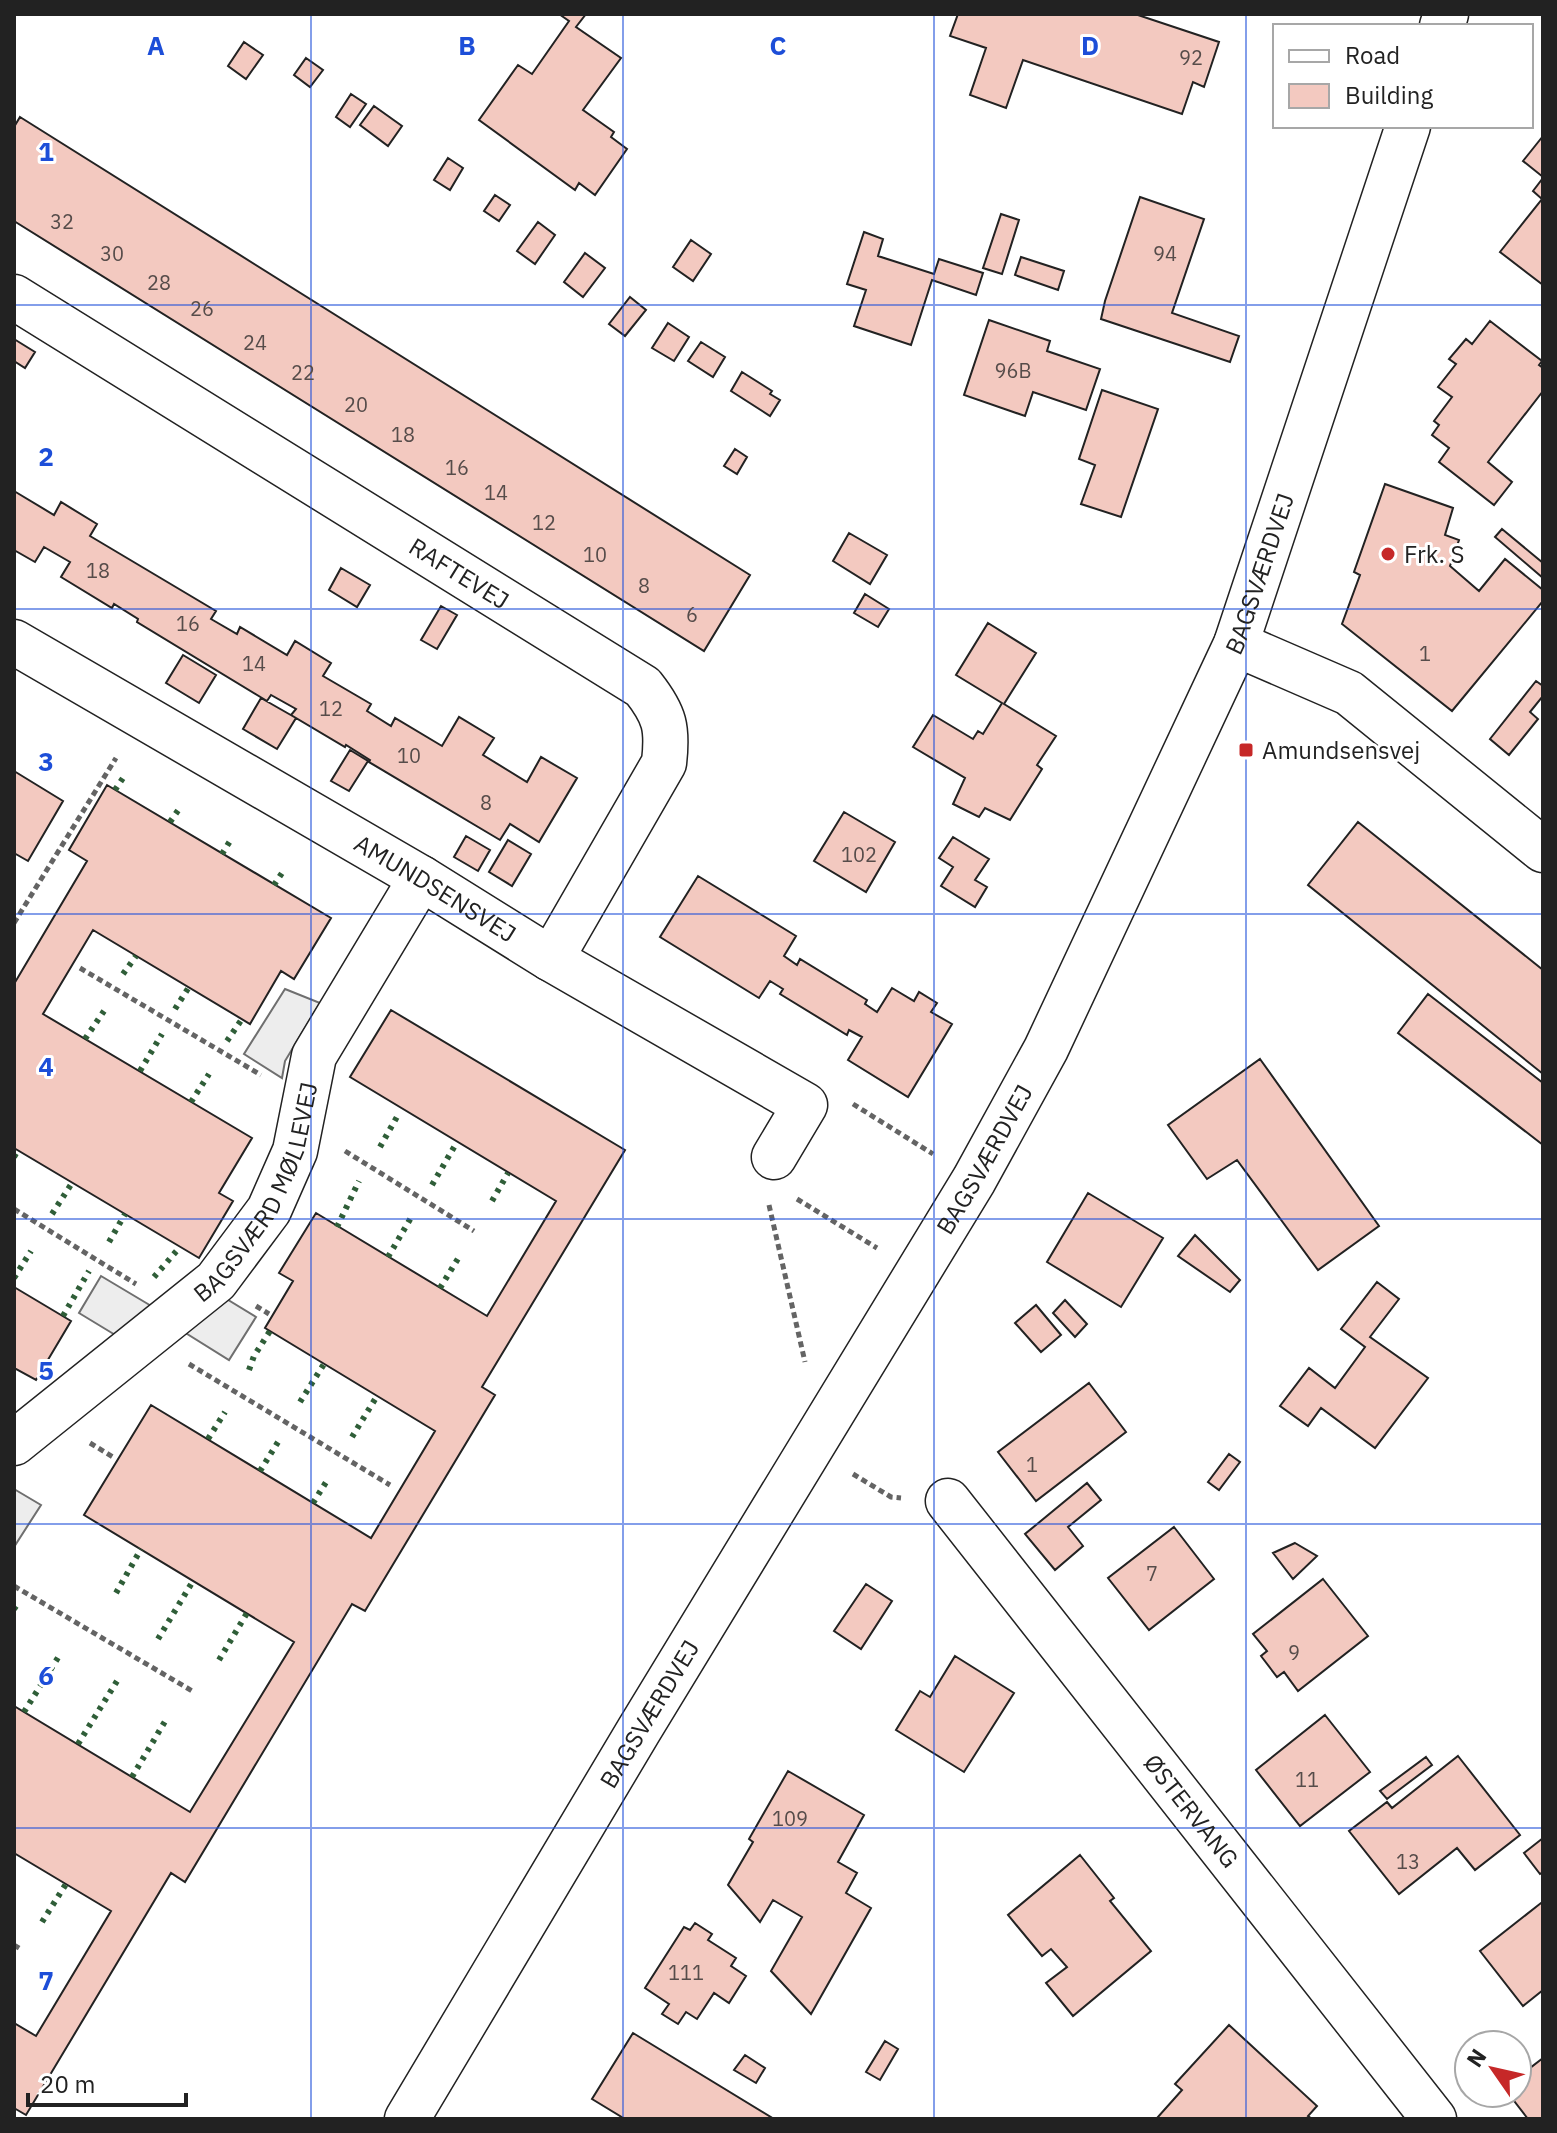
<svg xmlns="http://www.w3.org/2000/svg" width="1557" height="2133" viewBox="0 0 1557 2133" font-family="'IBM Plex Sans',sans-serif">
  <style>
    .parking { fill: #ededed; stroke: #6f6f6f; stroke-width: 2 }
    .building { fill: #f3c9c0; stroke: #222; stroke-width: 2 }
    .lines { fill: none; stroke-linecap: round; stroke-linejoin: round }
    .minor-casing { stroke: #222; stroke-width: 47 }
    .major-casing { stroke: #222; stroke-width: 47 }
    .path { stroke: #646464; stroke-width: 5; stroke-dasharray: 6 4; stroke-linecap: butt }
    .minor { stroke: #fff; stroke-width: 44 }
    .major { stroke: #fff; stroke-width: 44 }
    .hedge { stroke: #2f5e38; stroke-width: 6; stroke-dasharray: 4 6; stroke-linecap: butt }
    .grid { fill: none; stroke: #1d4ed8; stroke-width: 2; stroke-opacity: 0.55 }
    .poi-dot { fill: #c62828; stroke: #fff; stroke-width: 3 }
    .labels { text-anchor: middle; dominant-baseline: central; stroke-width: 6; stroke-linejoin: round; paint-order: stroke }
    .number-label { font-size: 20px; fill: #564c4a }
    .poi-label { font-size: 24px; fill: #222; stroke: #fff; text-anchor: start }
    .street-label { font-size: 24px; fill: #222; stroke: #fff }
    .grid-label { font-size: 26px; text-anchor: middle; font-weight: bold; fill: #1d4ed8; stroke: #fff; stroke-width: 6; stroke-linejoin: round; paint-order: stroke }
  </style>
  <rect width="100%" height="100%" fill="#fff"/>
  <path class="parking" d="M285 989 320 1003 285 1061 282 1078 244 1054Z
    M101 1276 163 1313 140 1350 79 1313Z
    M202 1284 256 1317 229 1360 176 1327Z
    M14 1489 41 1505 14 1547Z"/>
  <path class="building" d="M559 14H586L576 27 621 58 583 110 614 132 611 137 627 149 595 195 579 183 575 190 479 120 518 65 532 74 569 21Z
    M958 14H1135L1219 42 1204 87 1193 82 1182 114 1023 60 1006 108 970 95 986 48 950 36Z
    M244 42 263 55 246 79 228 66Z
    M306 58 323 70 310 87 294 75Z
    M351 94 366 104 350 127 336 117Z
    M374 106 402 126 388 146 360 125Z
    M20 117 750 575 704 651 14 221V127Z
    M1543 136V177L1523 161Z
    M448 158 463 168 450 190 434 180Z
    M1543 178V285L1500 252 1542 199 1533 191Z
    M495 195 510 205 499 221 484 211Z
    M1140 197 1204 219 1172 313 1239 336 1230 362 1101 319 1105 301Z
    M1001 214 1019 220 1002 274 983 268Z
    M538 222 555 235 535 264 517 251Z
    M864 232 883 239 878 256 934 274 939 259 983 273 976 295 932 280 911 345 854 326 866 290 847 284Z
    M691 240 711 254 693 281 673 267Z
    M585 253 605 268 583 297 564 282Z
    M1021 257 1064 271 1058 290 1015 275Z
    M630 297 646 310 625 336 609 324Z
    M989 320 1050 341 1047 351 1100 369 1086 410 1033 392 1025 416 964 395Z
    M1490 321 1542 361 1539 365 1543 368V391L1488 462 1512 482 1494 505 1439 462 1449 448 1432 435 1439 425 1434 421 1452 397 1438 387 1456 364 1449 359 1466 339 1472 344Z
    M668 323 689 337 674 361 652 348Z
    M14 339 35 352 25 368 14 361Z
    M701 342 725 357 713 377 688 361Z
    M742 372 772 391 770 394 780 400 770 416 731 391Z
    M1102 390 1158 409 1121 517 1081 504 1095 465 1079 459Z
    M735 449 747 457 737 474 724 466Z
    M1385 484 1453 508 1445 535 1459 540 1450 566 1479 591 1505 559 1543 590V601L1452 711 1342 624 1360 575 1354 572Z
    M14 491 54 515 61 502 97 524 90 536 216 611 211 619 237 634 240 627 287 655 295 641 331 663 323 676 371 704 367 711 391 726 395 718 442 746 459 717 494 738 483 755 527 782 541 757 577 778 539 842 510 824 500 840 369 762 370 760 346 745 345 747 291 715 296 709 271 695 267 701 137 622 138 619 114 604 112 608 61 577 70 562 44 547 35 562 14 550Z
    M1502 529 1543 563V578L1495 537Z
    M849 533 887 555 870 584 833 561Z
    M341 568 370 585 357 607 329 590Z
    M865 594 889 609 878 627 854 613Z
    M441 606 457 615 437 649 421 640Z
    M988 623 1036 653 1004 704 1056 736 1037 765 1042 769 1010 820 985 808 979 817 953 804 965 778 913 747 933 715 973 739 978 731 983 734 1002 703 956 675Z
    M183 655 216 675 199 703 166 683Z
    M1536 681 1543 686V696L1530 712 1538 719 1509 755 1490 739Z
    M261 698 296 718 277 749 243 729Z
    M350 750 368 761 349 791 331 781Z
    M14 771 63 801 28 861 14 853Z
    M107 785 331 918 294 979 281 971 250 1024 93 930 43 1014 252 1138 219 1193 233 1201 199 1258 14 1148V984L87 861 69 850Z
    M844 812 895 842 866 892 814 861Z
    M1358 822 1543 970V1074L1308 885Z
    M466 836 490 850 478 871 454 857Z
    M953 837 989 859 975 880 987 887 975 907 941 886 953 867 939 858Z
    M508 840 531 854 512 886 489 872Z
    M698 876 796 936 784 956 797 965 800 959 867 1000 865 1004 877 1012 892 988 914 1001 919 992 937 1003 931 1012 952 1024 908 1097 848 1060 862 1037 849 1030 847 1035 780 994 783 989 770 981 759 998 660 937Z
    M1428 994 1543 1083V1145L1398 1033Z
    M391 1010 625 1150 482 1387 495 1395 365 1611 352 1604 185 1882 171 1873 26 2115 14 2108V2023L36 2036 111 1911 14 1853V1706L190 1812 294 1642 84 1515 151 1405 371 1538 435 1431 265 1328 293 1281 279 1273 316 1213 487 1316 556 1201 350 1077Z
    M1260 1059 1379 1226 1318 1270 1237 1160 1207 1179 1168 1125Z
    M1088 1193 1163 1238 1121 1307 1047 1262Z
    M1195 1235 1240 1280 1230 1292 1178 1256Z
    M1377 1282 1399 1299 1370 1337 1428 1378 1375 1448 1321 1408 1308 1426 1280 1406 1309 1368 1335 1388 1365 1347 1341 1329Z
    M14 1287 71 1321 36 1380 14 1368Z
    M1065 1300 1087 1324 1075 1337 1053 1313Z
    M1036 1305 1061 1335 1041 1352 1015 1323Z
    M1089 1383 1126 1432 1036 1501 998 1452Z
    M1229 1454 1240 1462 1219 1490 1208 1482Z
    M1087 1483 1101 1500 1068 1527 1083 1546 1055 1570 1025 1534Z
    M1174 1527 1214 1579 1149 1630 1108 1578Z
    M1295 1543 1317 1556 1293 1579 1273 1553Z
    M1323 1579 1368 1636 1298 1691 1284 1672 1277 1677 1261 1656 1267 1651 1253 1634Z
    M866 1584 892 1601 861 1649 834 1631Z
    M955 1656 1014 1693 964 1772 896 1730 920 1691 930 1697Z
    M1325 1715 1370 1772 1300 1826 1256 1770Z
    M1458 1756 1520 1835 1475 1870 1457 1848 1399 1894 1349 1831 1387 1802 1392 1808Z
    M1426 1757 1432 1765 1387 1799 1380 1791Z
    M788 1771 864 1815 838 1862 857 1873 846 1893 871 1908 811 2014 771 1971 802 1917 773 1900 760 1922 728 1885 753 1842 749 1839Z
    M1543 1838V1872L1540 1874 1524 1853Z
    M1080 1855 1114 1898 1110 1901 1151 1951 1073 2016 1046 1983 1067 1967 1051 1949 1042 1956 1008 1915Z
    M1541 1903 1543 1905V1990L1523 2006 1480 1951Z
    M695 1923 712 1934 708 1940 736 1958 731 1966 746 1976 729 2003 714 1993 697 2019 686 2012 678 2024 662 2014 669 2004 645 1988 684 1927 690 1930Z
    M1229 2025 1317 2106 1308 2116 1312 2119 1157 2118 1182 2090 1175 2084Z
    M633 2033 774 2119H625L592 2099Z
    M885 2041 898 2049 880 2080 866 2072Z
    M745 2055 765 2068 756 2083 734 2070Z
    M1543 2058V2119H1528L1508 2093H1517V2078Z"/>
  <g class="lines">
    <defs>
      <g id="minor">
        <path id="s1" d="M14 297 643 687C665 715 668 728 664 763L551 959"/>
        <path id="s2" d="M14 642 421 878 551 959 805 1105 774 1157"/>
        <path d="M1236 644 1349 693 1543 850"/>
        <path id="s3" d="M14 1443 216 1281 269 1210 295 1151 314 1056 421 878"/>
        <path id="s4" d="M948 1501 1434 2119"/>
      </g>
      <g id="major">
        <path d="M1442 26 1446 14"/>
        <path id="s5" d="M407 2119 639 1730 974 1180 1046 1049 1236 644 1408 126"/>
      </g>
    </defs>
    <use href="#minor" class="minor-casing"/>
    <use href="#major" class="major-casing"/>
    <path class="path" d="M14 923 116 758
      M80 968 261 1075
      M853 1104 933 1154
      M345 1151 474 1231
      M797 1199 877 1248
      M769 1205 805 1362
      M14 1209 136 1284
      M256 1306 269 1314
      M189 1364 390 1485
      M90 1443 113 1457
      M853 1474 891 1497 901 1498
      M14 1586 194 1692
      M14 1945 22 1950"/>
    <use href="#minor" class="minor"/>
    <use href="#major" class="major"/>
    <path class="hedge" d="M115 790 125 775
      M170 822 179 809
      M222 854 230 841
      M274 885 282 873
      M123 974 136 956
      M175 1009 189 987
      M85 1039 104 1011
      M227 1041 242 1019
      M140 1071 162 1034
      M191 1102 209 1074
      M380 1147 398 1115
      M14 1157 18 1150
      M432 1185 457 1142
      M492 1201 508 1173
      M52 1214 72 1183
      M337 1227 359 1181
      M109 1242 125 1214
      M388 1257 412 1216
      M154 1277 180 1247
      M14 1278 31 1251
      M440 1288 459 1257
      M63 1316 89 1271
      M249 1370 254 1356 270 1331
      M300 1402 324 1364
      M352 1437 377 1396
      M208 1439 225 1412
      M260 1471 278 1442
      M313 1503 328 1479
      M116 1593 141 1549
      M14 1609 16 1606
      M158 1639 193 1581
      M219 1660 247 1613
      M24 1712 59 1656
      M78 1744 117 1681
      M132 1777 167 1718
      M42 1922 66 1884"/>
  </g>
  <path class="grid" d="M311 14V2119M623 14V2119M934 14V2119M1246 14V2119M14 305H1543M14 609H1543M14 914H1543M14 1219H1543M14 1524H1543M14 1828H1543"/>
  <g class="poi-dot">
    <circle cx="1388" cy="554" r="8"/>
    <rect x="1238" y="742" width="16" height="16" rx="4"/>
  </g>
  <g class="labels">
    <g class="number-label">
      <text x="1191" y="57">92</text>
      <text x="62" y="221">32</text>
      <text x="112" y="253">30</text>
      <text x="1165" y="253">94</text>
      <text x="159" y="282">28</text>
      <text x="202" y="308">26</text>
      <text x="255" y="342">24</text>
      <text x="1013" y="370">96B</text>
      <text x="303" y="372">22</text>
      <text x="356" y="404">20</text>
      <text x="403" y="434">18</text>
      <text x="457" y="467">16</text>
      <text x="496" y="492">14</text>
      <text x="544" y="522">12</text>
      <text x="595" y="554">10</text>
      <text x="98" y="570">18</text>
      <text x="644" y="585">8</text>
      <text x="692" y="614">6</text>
      <text x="188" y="623">16</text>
      <text x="1425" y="653">1</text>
      <text x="254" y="663">14</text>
      <text x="331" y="708">12</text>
      <text x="409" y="755">10</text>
      <text x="486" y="802">8</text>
      <text x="859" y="854">102</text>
      <text x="1032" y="1464">1</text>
      <text x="1152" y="1573">7</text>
      <text x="1294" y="1652">9</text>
      <text x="1307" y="1779">11</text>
      <text x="790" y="1818">109</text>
      <text x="1408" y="1861">13</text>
      <text x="686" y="1972">111</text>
    </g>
    <g class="poi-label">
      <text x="1404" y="554">Frk. S</text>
      <text x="1262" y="750">Amundsensvej</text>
    </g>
    <g class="street-label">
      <text stroke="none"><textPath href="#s1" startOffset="524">RAFTEVEJ</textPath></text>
      <text stroke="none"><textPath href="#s5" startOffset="1768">BAGSVÆRDVEJ</textPath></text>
      <text stroke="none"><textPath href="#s2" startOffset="488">AMUNDSENSVEJ</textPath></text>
      <text stroke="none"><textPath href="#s5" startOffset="1120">BAGSVÆRDVEJ</textPath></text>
      <text stroke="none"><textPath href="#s3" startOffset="358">BAGSVÆRD MØLLEVEJ</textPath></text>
      <text stroke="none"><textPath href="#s5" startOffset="472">BAGSVÆRDVEJ</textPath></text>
      <text stroke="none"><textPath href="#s4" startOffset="394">ØSTERVANG</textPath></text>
    </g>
  </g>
  <g class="grid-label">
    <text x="156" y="55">A</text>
    <text x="467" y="55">B</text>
    <text x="778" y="55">C</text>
    <text x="1090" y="55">D</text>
    <text x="46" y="161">1</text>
    <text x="46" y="466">2</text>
    <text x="46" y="771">3</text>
    <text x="46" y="1076">4</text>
    <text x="46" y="1380">5</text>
    <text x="46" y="1685">6</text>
    <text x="46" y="1990">7</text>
  </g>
  <rect width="1557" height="2133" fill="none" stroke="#222222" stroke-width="32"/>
  <rect x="1273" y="24" width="260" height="104" fill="#ffffff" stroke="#a7a7a7" stroke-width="2"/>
  <rect x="1289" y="50" width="40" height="12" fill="#ffffff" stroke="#a7a7a7" stroke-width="2"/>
  <text x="1345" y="64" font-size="24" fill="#222222">Road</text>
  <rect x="1289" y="84" width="40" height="24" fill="#f3c9c0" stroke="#a7a7a7" stroke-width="2"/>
  <text x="1345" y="104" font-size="24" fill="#222222">Building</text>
  <g transform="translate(1493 2069) rotate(304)"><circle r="38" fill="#ffffff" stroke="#a7a7a7" stroke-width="2"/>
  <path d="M0-6L14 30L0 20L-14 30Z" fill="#c62828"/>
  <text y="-12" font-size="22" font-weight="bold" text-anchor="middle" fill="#222222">N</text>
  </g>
  <path d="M28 2093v12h158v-12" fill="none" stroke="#222222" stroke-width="4"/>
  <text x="40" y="2093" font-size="24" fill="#222222" stroke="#ffffff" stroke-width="6" paint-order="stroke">20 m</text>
</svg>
